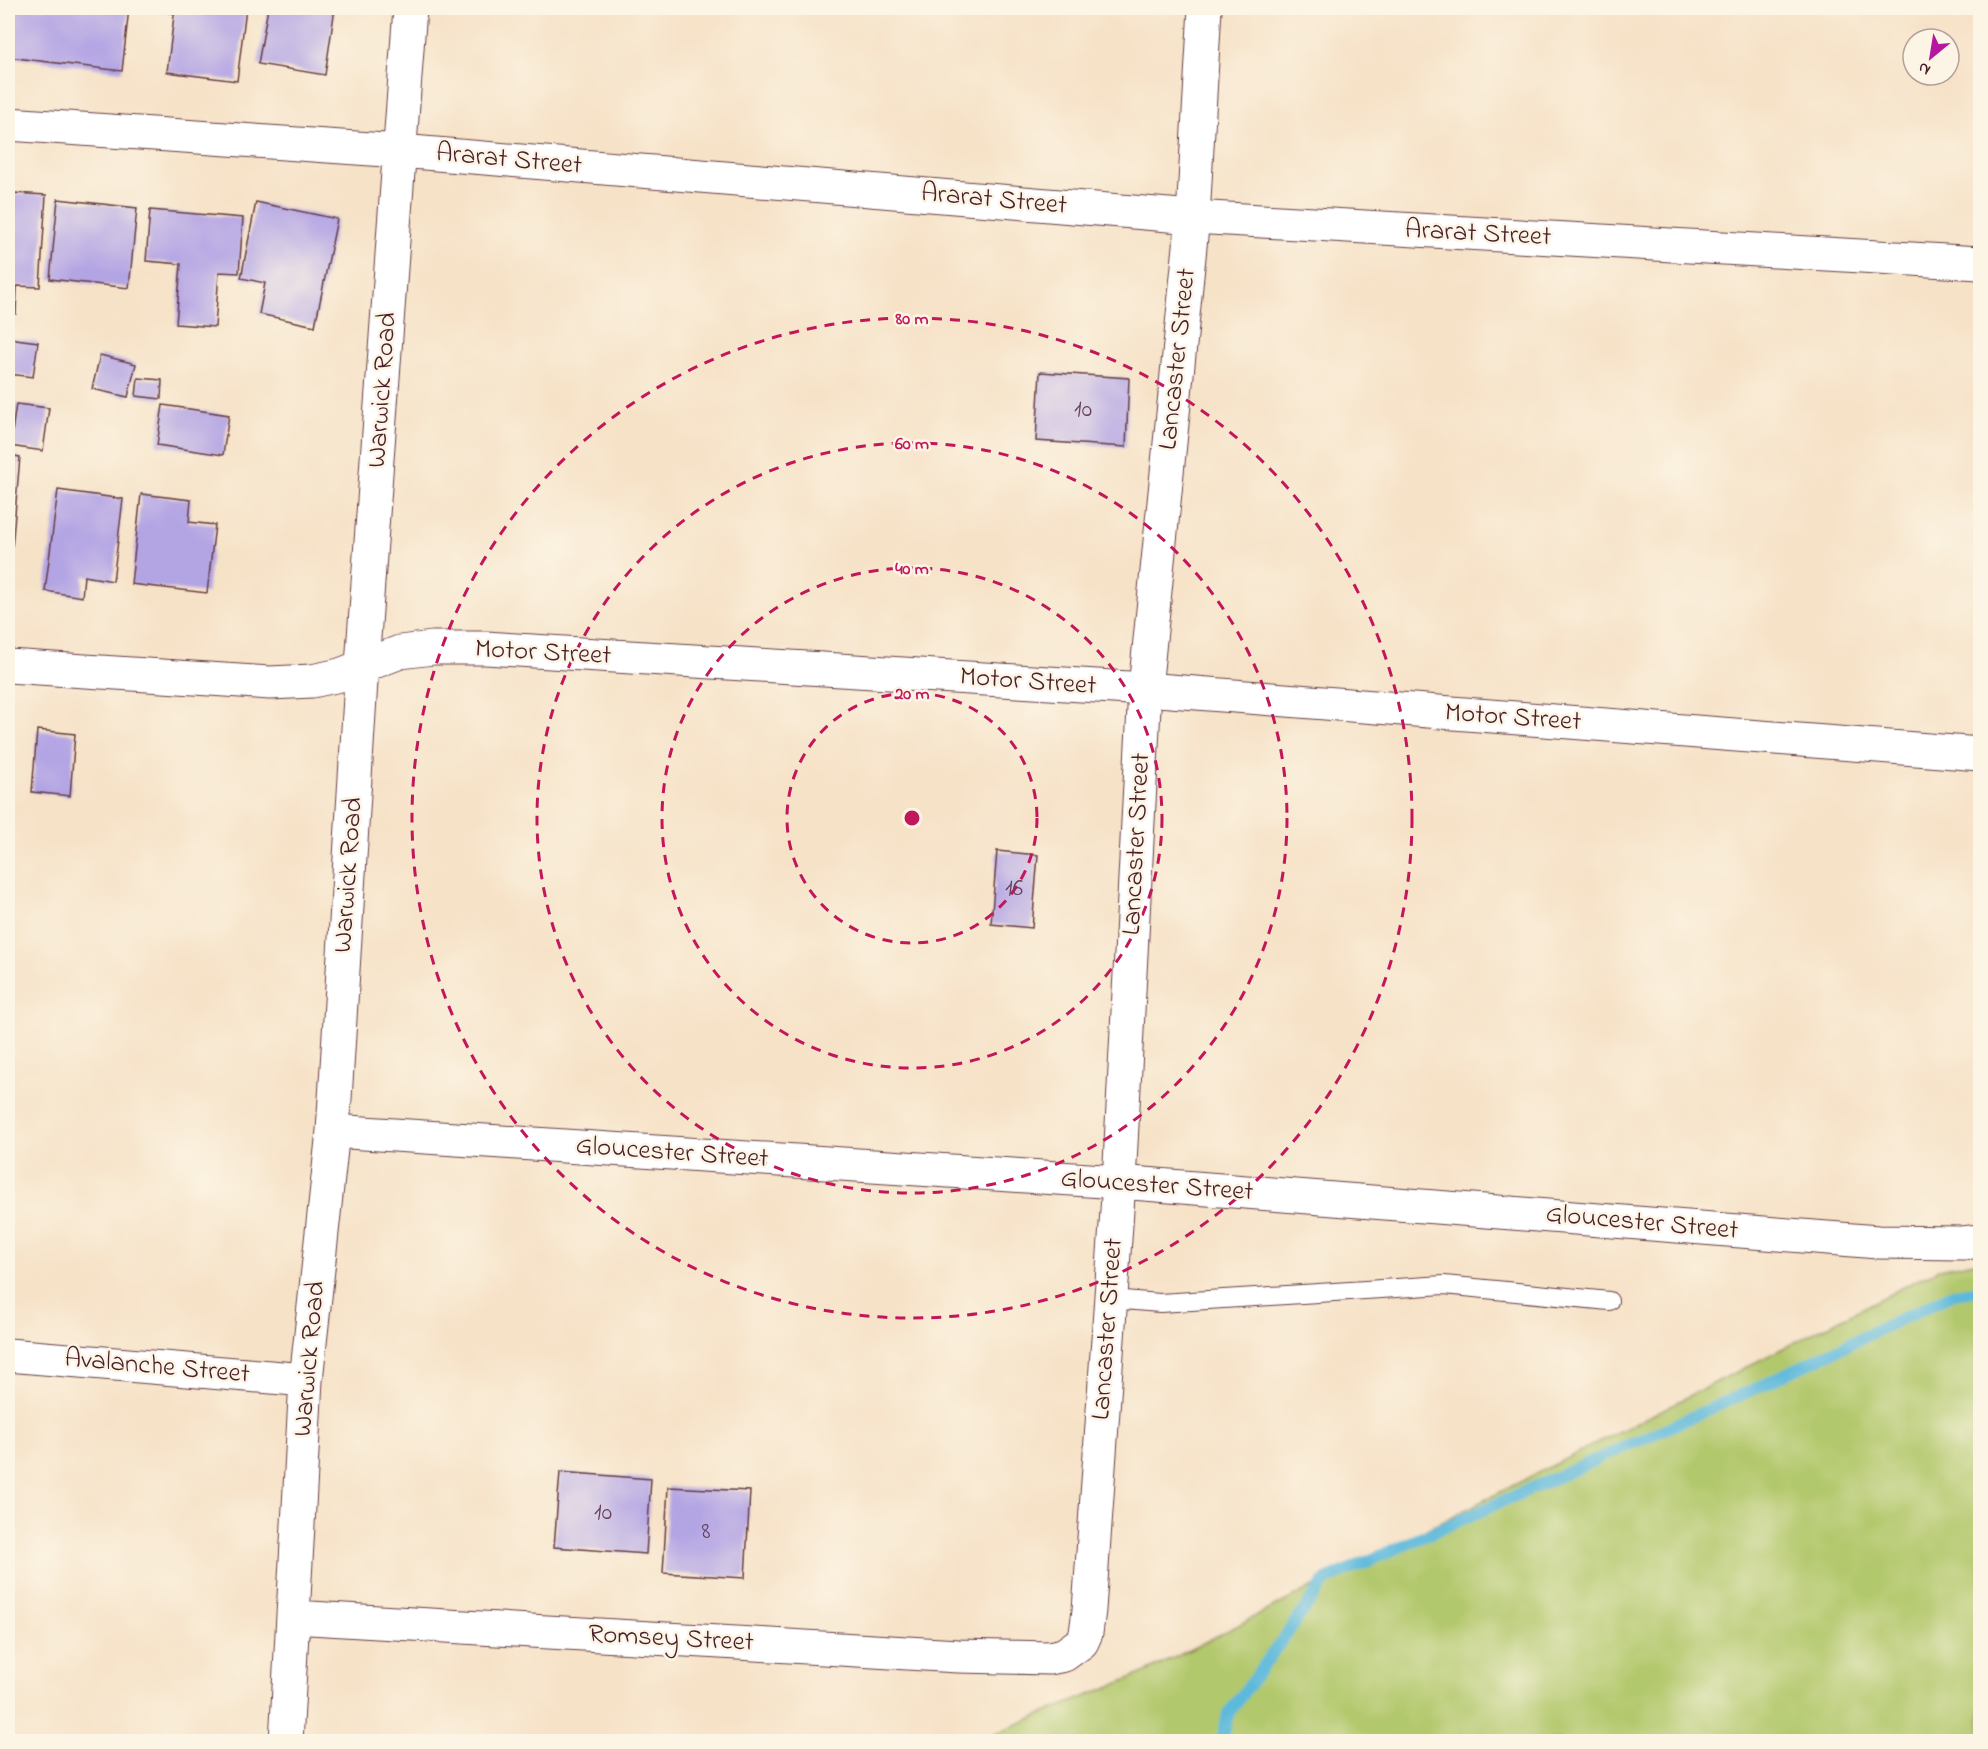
<svg xmlns="http://www.w3.org/2000/svg" width="1988" height="1749" viewBox="0 0 1988 1749" font-family="'Indie Flower',sans-serif">
  <style>
    .grass { fill: #b2c86c; stroke: #7e744c; stroke-width: 1.5 }
    .lines { fill: none; stroke-linecap: round; stroke-linejoin: round }
    .stream { stroke: #5db9db; stroke-width: 12 }
    .building { fill: #b3a4e4 }
    .lane-casing { stroke: #643c42; stroke-width: 20 }
    .street-casing { stroke: #643c42; stroke-width: 35 }
    .lane { stroke: #fff; stroke-width: 18 }
    .street { stroke: #fff; stroke-width: 33 }
    .ring { fill: none; stroke: #c2185b; stroke-width: 3; stroke-dasharray: 10 8 }
    .labels { text-anchor: middle; dominant-baseline: central; stroke-width: 5; stroke-linejoin: round; paint-order: stroke }
    .number-label { font-size: 24px; fill: #644059 }
    .street-label { font-size: 27px; fill: #4a1f2b; stroke: #fcf5e5 }
    .centre { fill: #c2185b; stroke: #fcf5e5; stroke-width: 3 }
    .ring-label { font-size: 18px; text-anchor: middle; font-weight: bold; fill: #c2185b; stroke: #fcf5e5; stroke-width: 5; stroke-linejoin: round; paint-order: stroke }
  </style>
  <rect width="100%" height="100%" fill="#fcf5e5"/>
  <filter id="ink" filterUnits="userSpaceOnUse"><feTurbulence type="fractalNoise" baseFrequency=".0167" numOctaves="2"/><feDisplacementMap in="SourceGraphic" scale="12" xChannelSelector="R" yChannelSelector="G"/><feConvolveMatrix kernelMatrix="1 2 1 2 8 2 1 2 1" color-interpolation-filters="sRGB"/></filter>
  <filter id="wash" filterUnits="userSpaceOnUse"><feTurbulence type="fractalNoise" baseFrequency=".008" numOctaves="4" result="noise"/><feDisplacementMap in="SourceGraphic" scale="24" xChannelSelector="R" yChannelSelector="G"/><feGaussianBlur stdDeviation="1.35" result="paint"/><feColorMatrix in="noise" values="0 0 0 0 0 0 0 0 0 0 0 0 0 0 0 0 0 1.4 0 .05"/><feComposite in="paint" operator="in"/></filter>
  <g filter="url(#wash)">
    <rect width="100%" height="100%" fill="#f6e2c7"/>
    <path class="grass" d="M1980 1261V1741H976L1146 1672 1939 1269Z"/>
    <g class="lines">
      <path class="stream" d="M1222 1742 1228 1714 1326 1580 1750 1391 1953 1294 1980 1290"/>
    </g>
    <g id="blocks">
      <path class="building" d="M8 8H129L122 71 8 57Z
        M140 8H174L173 13 140 9Z
        M175 8H246L237 81 167 72Z
        M268 8H335L325 75 258 64Z
        M13 193 46 195 40 287 17 286 16 314 8 313V221H11Z
        M58 199 137 208 129 288 50 279Z
        M256 202 337 219 315 326 259 314 265 283 241 278Z
        M150 210 243 218 239 273 219 272 215 327 176 324 181 264 146 261Z
        M8 338 38 342 33 377 8 374Z
        M100 355 136 364 128 397 92 389Z
        M1040 372 1129 378 1126 447 1036 441Z
        M138 378 162 380 161 399 136 396Z
        M16 404 49 408 43 451 10 446Z
        M163 405 229 415 223 455 157 445Z
        M8 455 20 457 9 583H8Z
        M58 490 123 499 113 581 84 576 82 597 45 591Z
        M141 494 191 500 189 522 215 525 207 593 131 584Z
        M37 730 75 734 70 796 32 792Z
        M997 851 1038 855 1032 928 991 924Z
        M560 1472 651 1479 646 1554 554 1547Z
        M668 1487 750 1491 745 1578 663 1573Z"/>
    </g>
  </g>
  <g filter="url(#ink)">
    <use href="#blocks" fill-opacity="0" stroke="#643c42" stroke-width="1.5"/>
    <g class="lines">
      <defs>
        <path id="lane" d="M1111 1299 1160 1303 1444 1285 1609 1301"/>
        <path id="street" d="M8 124 400 151 1193 217 1980 263
          M8 666 270 683 312 681 340 675 400 652 433 648H486L1145 689 1980 754
          M333 1131 1119 1182 1878 1242 1963 1243 1980 1241
          M8 1355 306 1380
          M293 1617 958 1656 1049 1658 1064 1655 1082 1642 1086 1633 1089 1610 1119 1182 1145 689 1193 217 1205 8
          M286 1742 306 1380 333 1131 362 665 410 8"/>
      </defs>
      <use href="#lane" class="lane-casing"/>
      <use href="#street" class="street-casing"/>
      <use href="#lane" class="lane"/>
      <use href="#street" class="street"/>
    </g>
  </g>
  <g class="ring">
    <circle cx="912" cy="818" r="125"/>
    <circle cx="912" cy="818" r="250"/>
    <circle cx="912" cy="818" r="375"/>
    <circle cx="912" cy="818" r="500"/>
  </g>
  <g class="labels">
    <g class="number-label">
      <text x="1083" y="410">10</text>
      <text x="1014" y="889">16</text>
      <text x="603" y="1513">10</text>
      <text x="706" y="1532">8</text>
    </g>
    <g class="street-label">
      <text transform="translate(509 160) rotate(5)">Ararat Street</text>
      <text transform="translate(994 200) rotate(5)">Ararat Street</text>
      <text transform="translate(1478 234) rotate(3)">Ararat Street</text>
      <text transform="translate(1178 359) rotate(-84)">Lancaster Street</text>
      <text transform="translate(383 390) rotate(-86)">Warwick Road</text>
      <text transform="translate(543 653) rotate(3)">Motor Street</text>
      <text transform="translate(1028 682) rotate(4)">Motor Street</text>
      <text transform="translate(1513 718) rotate(4)">Motor Street</text>
      <text transform="translate(1137 844) rotate(-87)">Lancaster Street</text>
      <text transform="translate(349 875) rotate(-86)">Warwick Road</text>
      <text transform="translate(672 1153) rotate(4)">Gloucester Street</text>
      <text transform="translate(1157 1186) rotate(4)">Gloucester Street</text>
      <text transform="translate(1642 1223) rotate(5)">Gloucester Street</text>
      <text transform="translate(1108 1329) rotate(-86)">Lancaster Street</text>
      <text transform="translate(310 1359) rotate(-85)">Warwick Road</text>
      <text transform="translate(157 1367) rotate(5)">Avalanche Street</text>
      <text transform="translate(671 1639) rotate(3)">Romsey Street</text>
    </g>
  </g>
  <circle cx="912" cy="818" r="9" class="centre"/>
  <g class="ring-label">
    <text x="912" y="324">80 m</text>
    <text x="912" y="449">60 m</text>
    <text x="912" y="574">40 m</text>
    <text x="912" y="699">20 m</text>
  </g>
  <rect width="1988" height="1749" fill="none" stroke="#fcf5e5" stroke-width="30"/>
  <g transform="translate(1931 57) rotate(210)"><circle r="28" fill="#fcf5e5" stroke="#b59f9b" stroke-width="1.5"/>
  <path d="M0-4.5L10 22L0 15L-10 22Z" fill="#b5179e"/>
  <text y="-9" font-size="16" font-weight="bold" text-anchor="middle" fill="#4a1f2b">N</text>
  </g>
</svg>
